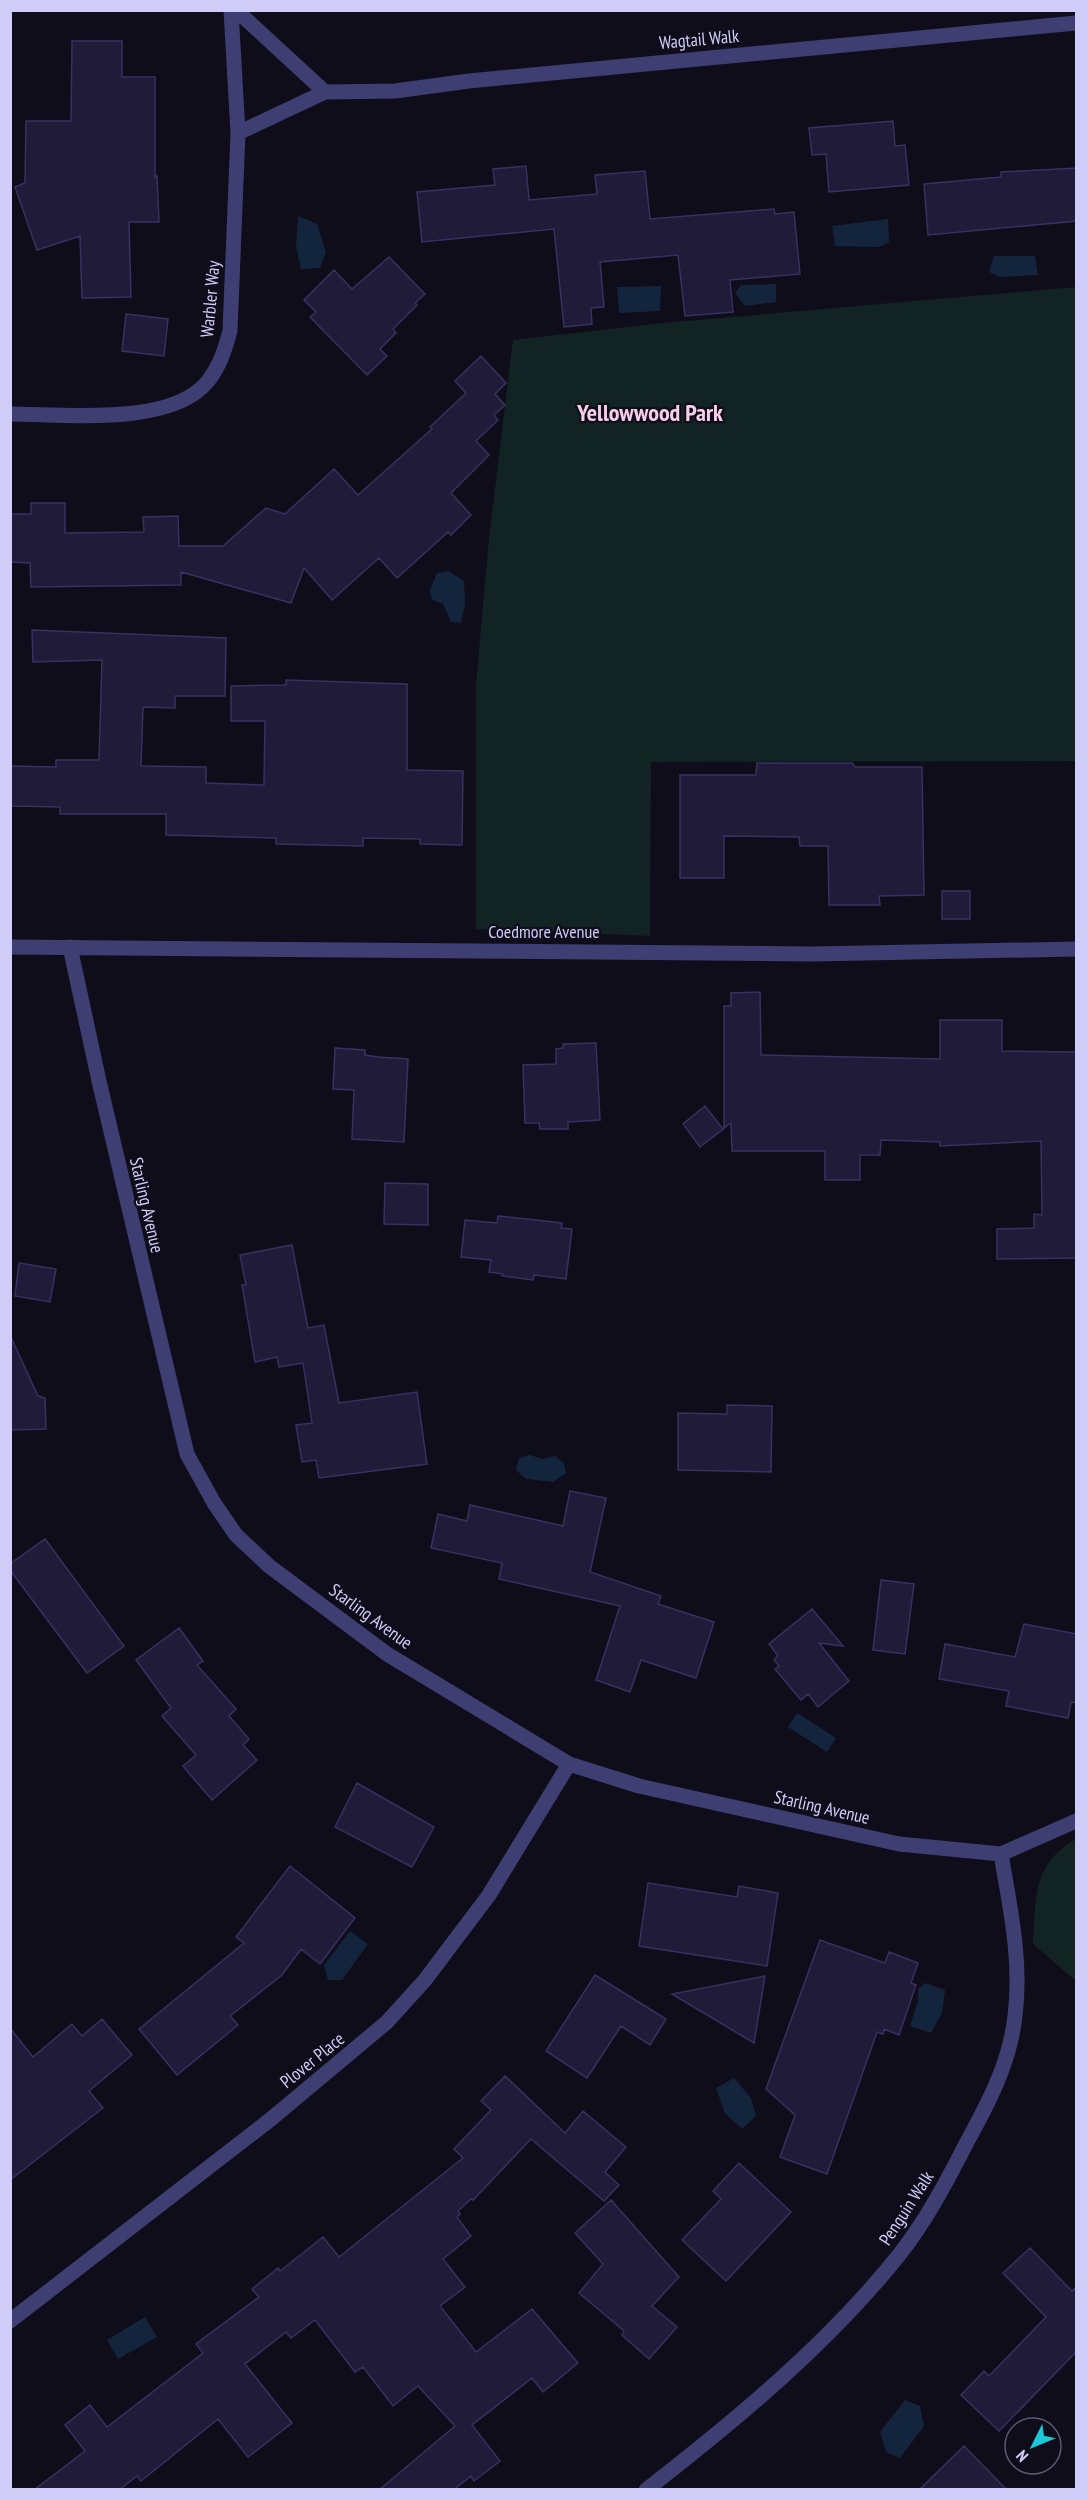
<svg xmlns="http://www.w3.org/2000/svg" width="1087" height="2500" viewBox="0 0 1087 2500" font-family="'PT Sans Narrow',sans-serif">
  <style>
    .green { fill: #112322 }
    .water { fill: #13253d }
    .building { fill: #201b38; stroke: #393061; stroke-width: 1.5 }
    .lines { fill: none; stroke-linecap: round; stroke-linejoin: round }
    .minor { stroke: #3e3e73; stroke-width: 15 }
    .labels { text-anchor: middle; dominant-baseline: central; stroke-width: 4.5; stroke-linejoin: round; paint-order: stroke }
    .street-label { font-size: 18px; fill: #d0ccf8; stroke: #0f0d1a }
    .district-label { font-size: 24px; font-weight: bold; fill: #f9ceea; stroke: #0f0d1a }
  </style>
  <rect width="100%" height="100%" fill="#0f0d1a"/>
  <path class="green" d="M1076 287V761L651 762 650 936 476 929V684L489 538 513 340 662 323Z
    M1076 1839V1981L1033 1944C1036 1901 1032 1863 1076 1839Z"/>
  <path class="water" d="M298 216 317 224 326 252 320 268 301 269 296 247Z
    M888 219 889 242 879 247 835 246 832 226Z
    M994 256H1035L1038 275 999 277 989 272Z
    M776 284V302L745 306 735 293 741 285Z
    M661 286 660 311 619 313 617 287Z
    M448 571 464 581 465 604 461 623 451 622 443 604 432 600 430 590 437 573Z
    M530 1455 542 1459 555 1456 564 1463 566 1473 553 1482 526 1479 516 1470 519 1458Z
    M797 1713 836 1738 827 1752 788 1727Z
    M350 1931 368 1944 342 1980H328L324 1965Z
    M925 1983 945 1990 942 2013 931 2033 910 2026 918 2001V1989Z
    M734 2078 751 2098 756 2116 742 2129 725 2113 716 2088Z
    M145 2317 157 2337 118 2359 107 2340Z
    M905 2400 920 2406 924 2426 900 2458 886 2452 880 2432Z"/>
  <path class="building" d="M72 41H122V77H155V177L157 176 159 222H129L131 297 82 298 80 236 37 250 15 187 25 183 26 121H71Z
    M893 121 895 146 905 145 909 185 829 192 826 154 812 155 809 128Z
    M526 166 529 200 597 194 595 175 645 171 650 219 774 209 775 214 794 212 800 274 730 280 733 312 685 316 678 255 600 262 604 307 591 308 592 324 564 327 554 229 422 242 417 192 495 185 493 169Z
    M1077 168V221L928 235 924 184 1001 177V172Z
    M389 257 425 294 415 303 417 305 393 329 396 333 380 349 387 356 367 375 310 317 316 312 304 300 334 270 352 289Z
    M126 314 168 319 164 356 122 351Z
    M481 356 506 383 495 394 505 405 494 415 498 420 476 441 489 455 451 493 471 515 451 535 448 532 397 578 379 558 332 600 304 568 291 603 181 572V585L31 587 30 563 10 562V514H31V503H65V533L144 532 143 517 178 516 179 546H223L266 508 285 514 334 469 358 495 432 429 430 427 466 393 455 381Z
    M32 630 226 638 225 696H175V708L143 707 141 766 206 767V783L264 785 265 721H231V686L286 685V680L407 684V770L463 771 462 845 420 844V839L363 838V846L276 844V838L166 835V814H60V807L10 806V766L56 767V760H99L102 660 33 662Z
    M757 763H852L855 767H922L924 895 879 896 880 905H829L828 846H800L799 837 724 836V878H680V775H756Z
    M942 891H970V919H942Z
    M760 992 761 1055 940 1059V1020H1002V1051L1077 1052V1258L997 1259V1229L1034 1228V1214L1042 1215 1041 1141 940 1146V1142L881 1140 880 1155H860V1180H825V1151H732L731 1123 724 1128V1006H731V993Z
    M596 1043 600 1120 568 1122V1129H540L539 1123H525L523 1065 556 1064V1049L563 1048V1044Z
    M335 1048 365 1050V1055L378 1057 408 1059 404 1142 352 1139 354 1090 333 1089Z
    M705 1106 723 1129 700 1147 683 1124Z
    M385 1183 428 1184V1225L384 1224Z
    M498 1216 562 1223 561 1228 572 1229 566 1279 534 1275 533 1280 502 1276 503 1274 489 1272 491 1260 461 1257 465 1220 497 1223Z
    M292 1245 308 1328 324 1325 339 1403 417 1392 427 1464 319 1478 316 1460 302 1462 296 1425 312 1423 303 1363 279 1367 277 1357 255 1362 242 1285H246L240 1255Z
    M19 1263 56 1269 50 1302 15 1296Z
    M10 1335 38 1396 45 1398 46 1429 10 1430Z
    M727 1405 772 1406 771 1472 678 1470V1413L727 1414Z
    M570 1491 606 1498 590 1572 661 1596 658 1604 714 1622 696 1678 641 1660 630 1692 596 1680 620 1606 499 1579 502 1563 431 1548 438 1514 467 1521 470 1505 563 1526Z
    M45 1539 124 1646 87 1673 10 1570V1564Z
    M881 1580 914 1584 905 1654 873 1650Z
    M812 1609 843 1646 819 1643 849 1681 818 1707 808 1694 801 1700 775 1669 779 1666 774 1660 778 1656 769 1644Z
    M1024 1624 1077 1634V1703L1071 1702 1068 1718 1006 1706 1009 1691 939 1679 945 1644 1015 1657Z
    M179 1628 203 1661 197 1665 236 1709 229 1716 249 1739 243 1745 257 1760 212 1800 183 1766 196 1755 162 1716 171 1708 136 1660Z
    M357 1783 434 1827 412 1867 335 1827Z
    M290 1866 355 1918 320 1964 301 1949 282 1975 230 2016 238 2025 177 2075 139 2029 244 1943 236 1937Z
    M648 1883 737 1897 739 1886 778 1893 767 1966 639 1946Z
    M820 1940 885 1963 889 1952 918 1963 911 1983 916 1985 899 2035 884 2029 883 2034 877 2032 827 2174 780 2157 795 2115 766 2089Z
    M595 1975 666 2019 650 2045 621 2026 587 2078 546 2051Z
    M765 1976 754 2043 672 1994Z
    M102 2019 132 2055 89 2091 103 2108 10 2180V2028L33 2057 72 2024 82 2036Z
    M505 2076 565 2133 583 2111 626 2147 605 2172 619 2185 604 2201 531 2139 473 2200 471 2199 458 2211 460 2214 457 2217 471 2236 443 2259 465 2287 440 2306 476 2352 532 2309 578 2363 543 2392 532 2378 472 2425 500 2461 474 2481 471 2476 453 2490H379L455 2426 418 2386 393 2406 363 2367 355 2372 315 2320 291 2338 286 2332 245 2364 292 2423 248 2457 218 2419 141 2481 137 2476 119 2490H34L85 2451 65 2425 90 2405 107 2427 203 2353 196 2344 259 2297 252 2289 278 2268 280 2271 323 2237 339 2257 463 2158 454 2149 491 2110 481 2101Z
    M739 2163 791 2212 726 2281 682 2240 721 2199 713 2191Z
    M611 2200 679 2277 652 2306 677 2327 649 2359 622 2335 624 2331 579 2293 603 2264 575 2233Z
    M1030 2248 1072 2291 1077 2286V2351L999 2431 961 2395 984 2371 989 2376 1046 2317 1003 2273Z
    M964 2446 1007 2490H919Z"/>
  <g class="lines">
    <path class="minor" d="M236 10 325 92
      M238 133 325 92 395 91 469 81 1076 23
      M10 414C64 414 172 427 208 381 220 366 225 349 230 331L238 133 231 10
      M10 947 812 954 1076 949
      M70 947 99 1081 187 1454 214 1503 236 1535 269 1566 387 1654 569 1764 639 1786 899 1844 1001 1854 1076 1821
      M10 2321 271 2119 387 2022 425 1980 489 1895 569 1764
      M646 2490C737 2419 827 2345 899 2255 926 2221 947 2181 967 2142 989 2102 1010 2062 1015 2016 1022 1960 1010 1908 1001 1854"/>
  </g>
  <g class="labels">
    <g class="street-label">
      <text transform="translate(699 39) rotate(-5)">Wagtail Walk</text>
      <text transform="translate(210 299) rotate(-85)">Warbler Way</text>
      <text x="544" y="931">Coedmore Avenue</text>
      <text transform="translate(147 1205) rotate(77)">Starling Avenue</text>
      <text transform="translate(371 1616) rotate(36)">Starling Avenue</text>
      <text transform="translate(822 1807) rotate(13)">Starling Avenue</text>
      <text transform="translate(312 2060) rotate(-39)">Plover Place</text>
      <text transform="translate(906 2208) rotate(-57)">Penguin Walk</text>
    </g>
    <g class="district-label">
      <text x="650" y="412">Yellowwood Park</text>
    </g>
  </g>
  <rect width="1087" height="2500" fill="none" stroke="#d0ccf8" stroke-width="24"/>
  <g transform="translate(1033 2446) rotate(227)"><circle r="28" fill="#0f0d1a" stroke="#5c5973" stroke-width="1.5"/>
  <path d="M0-4.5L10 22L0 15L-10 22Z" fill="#1cc8d5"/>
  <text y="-9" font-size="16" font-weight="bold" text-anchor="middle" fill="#d0ccf8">N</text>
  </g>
</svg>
